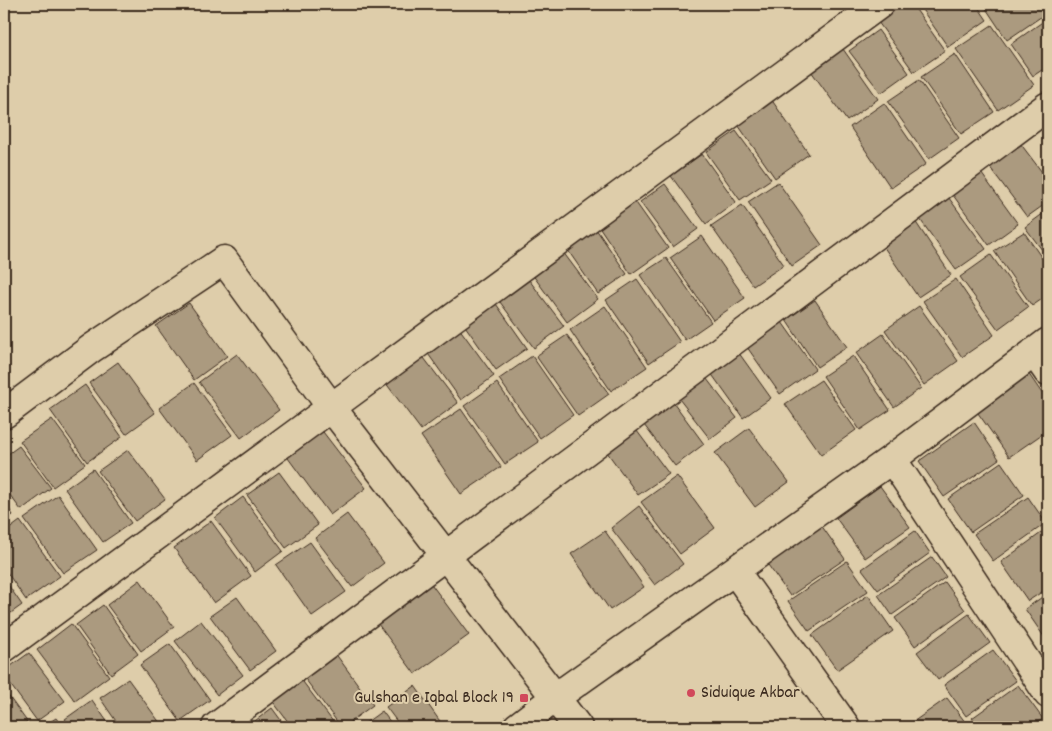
<svg xmlns="http://www.w3.org/2000/svg" width="1052" height="731" viewBox="0 0 1052 731" font-family="Dekko,sans-serif">
  <style>
    .building { fill: #ab9a7f; stroke: #3b2a1e }
    .lines { fill: none; stroke-linecap: round; stroke-linejoin: round }
    .minor-casing { stroke: #3b2a1e; stroke-width: 31 }
    .minor { stroke: #decdaa; stroke-width: 28 }
    .poi-dot { fill: #d1495b; stroke: #decdaa; stroke-width: 2 }
    .labels { text-anchor: middle; dominant-baseline: central; stroke-width: 4; stroke-linejoin: round; paint-order: stroke }
    .poi-label { font-size: 18px; fill: #3b2a1e; stroke: #decdaa; text-anchor: start }
  </style>
  <rect width="100%" height="100%" fill="#decdaa"/>
  <filter id="ink" filterUnits="userSpaceOnUse"><feTurbulence type="fractalNoise" baseFrequency=".02" numOctaves="2"/><feDisplacementMap in="SourceGraphic" scale="10" xChannelSelector="R" yChannelSelector="G"/><feConvolveMatrix kernelMatrix="1 2 1 2 8 2 1 2 1" color-interpolation-filters="sRGB"/></filter>
  <g filter="url(#ink)">
    <path class="building" d="M904 4H912L945 51 914 72 878 22Z
      M918 4H976L987 20 948 47Z
      M983 4H1048V12L1007 40Z
      M1048 18V66L1033 76 1011 44Z
      M992 25 1034 85 998 110 956 49Z
      M878 30 909 73 881 93 849 51Z
      M843 49 878 99 847 121 811 71Z
      M955 54 994 112 961 134 921 77Z
      M919 80 959 138 929 159 888 101Z
      M771 99 809 154 775 178 736 122Z
      M884 103 926 164 891 188 850 127Z
      M736 131 771 179 740 200 706 152Z
      M1020 143 1048 180V202L1027 217 989 166Z
      M702 154 736 202 706 224 671 176Z
      M979 170 1018 224 989 245 950 191Z
      M778 182 822 245 792 266 748 202Z
      M665 184 698 229 673 247 640 202Z
      M946 194 986 249 956 270 917 215Z
      M632 197 668 248 631 274 596 222Z
      M742 205 784 265 753 286 711 226Z
      M1048 210V258L1025 227Z
      M913 218 951 275 918 297 879 240Z
      M596 229 627 274 598 294 567 249Z
      M1024 232 1048 267V295L1032 306 994 251Z
      M702 236 745 298 713 320 670 258Z
      M563 252 598 299 567 322 532 274Z
      M991 255 1028 307 998 329 960 277Z
      M666 258 711 322 685 340 640 275Z
      M526 276 564 326 534 348 497 298Z
      M637 279 680 342 649 363 606 300Z
      M956 279 994 335 962 357 923 301Z
      M815 300 847 347 817 367 786 320Z
      M494 301 527 348 496 370 463 323Z
      M189 303 227 356 194 380 156 326Z
      M605 306 647 367 611 391 570 330Z
      M919 306 958 361 924 385 885 330Z
      M777 315 815 369 780 394 742 340Z
      M459 328 494 376 461 400 426 351Z
      M883 334 921 388 894 407 856 353Z
      M567 335 609 394 578 416 536 356Z
      M736 349 771 398 743 418 708 369Z
      M237 354 279 410 241 438 199 382Z
      M421 354 458 403 421 430 385 382Z
      M532 356 573 415 540 438 499 379Z
      M853 356 890 410 860 430 823 376Z
      M118 362 155 413 126 434 89 383Z
      M1026 370 1048 402V430L1009 457 973 406Z
      M703 374 737 418 710 439 676 395Z
      M821 380 856 430 821 455 785 404Z
      M194 383 232 435 197 460 159 408Z
      M497 383 538 442 505 464 464 406Z
      M85 385 122 437 87 462 50 410Z
      M671 399 704 444 675 466 641 421Z
      M461 409 501 467 461 494 421 436Z
      M52 419 85 464 53 487 20 441Z
      M974 422 999 459 944 497 919 461Z
      M634 427 669 474 638 495 604 448Z
      M320 428 366 488 330 515 285 454Z
      M749 428 789 482 755 507 715 453Z
      M19 446 51 488 21 510 4 487V457Z
      M128 450 165 499 135 521 98 471Z
      M1001 462 1024 495 971 532 948 499Z
      M93 469 131 523 103 542 65 489Z
      M279 472 318 525 286 548 247 495Z
      M677 476 715 528 680 554 641 502Z
      M880 486 910 527 865 558 836 518Z
      M58 495 97 550 63 573 24 519Z
      M243 497 283 551 255 572 215 518Z
      M1028 497 1046 523 993 561 974 534Z
      M4 502 13 515 4 521Z
      M639 506 683 564 655 585 611 528Z
      M347 514 384 563 352 587 315 538Z
      M20 521 60 576 26 600 4 568V533Z
      M211 521 251 576 214 603 174 548Z
      M821 525 845 559 790 596 766 562Z
      M1048 528V588L1028 601 1001 562Z
      M605 531 644 587 610 610 571 554Z
      M915 531 930 553 878 590 862 569Z
      M310 542 346 592 312 616 276 565Z
      M932 557 946 577 892 615 878 595Z
      M847 561 868 591 809 631 788 601Z
      M426 577 469 635 415 674 372 616Z
      M4 579 22 605 4 618Z
      M140 580 174 627 141 651 107 605Z
      M945 582 965 610 915 646 895 618Z
      M1048 593V641H1047L1025 609Z
      M868 595 893 631 837 670 812 635Z
      M237 597 276 651 250 670 210 616Z
      M103 605 138 654 111 674 76 625Z
      M969 614 990 643 938 680 917 652Z
      M201 621 243 675 217 695 175 641Z
      M71 624 109 676 75 701 37 650Z
      M170 644 210 700 180 721 140 665Z
      M993 650 1016 681 966 716 944 685Z
      M29 653 65 701 37 721 4 676V671Z
      M335 653 373 705 343 727H341L303 676Z
      M300 678 337 727H292L271 699Z
      M128 679 163 727H120L100 698Z
      M1018 685 1043 719 1030 727H979L972 718Z
      M415 686 444 727H401L386 707Z
      M4 690 28 723 23 727H4Z
      M947 698 969 727H906Z
      M92 700 111 727H71L65 719Z
      M272 708 286 727H247Z
      M382 711 394 727H360Z
      M56 718 63 727H42Z"/>
    <g class="lines">
      <defs>
        <path id="minor" d="M1034 352 1048 372
          M4 414 92 348 224 260 331 407 578 727
          M892 459 1048 694
          M735 571 846 727
          M4 648 880 4
          M216 727 1048 106
          M517 727 556 697 892 459 1048 342"/>
      </defs>
      <use href="#minor" class="minor-casing"/>
      <use href="#minor" class="minor"/>
    </g>
  </g>
  <g class="poi-dot">
    <circle cx="691" cy="693" r="5"/>
    <rect x="519" y="693" width="10" height="10" rx="2.5"/>
  </g>
  <g class="labels">
    <g class="poi-label">
      <text x="701" y="693">Siduique Akbar</text>
      <text x="514" y="698" text-anchor="end">Gulshan e Iqbal Block 19</text>
    </g>
  </g>
  <rect width="1052" height="731" fill="none" stroke="#decdaa" stroke-width="20"/>
  <rect x="10" y="10" width="1032" height="711" fill="none" stroke="#3b2a1e" stroke-width="2" filter="url(#ink)"/>
</svg>
